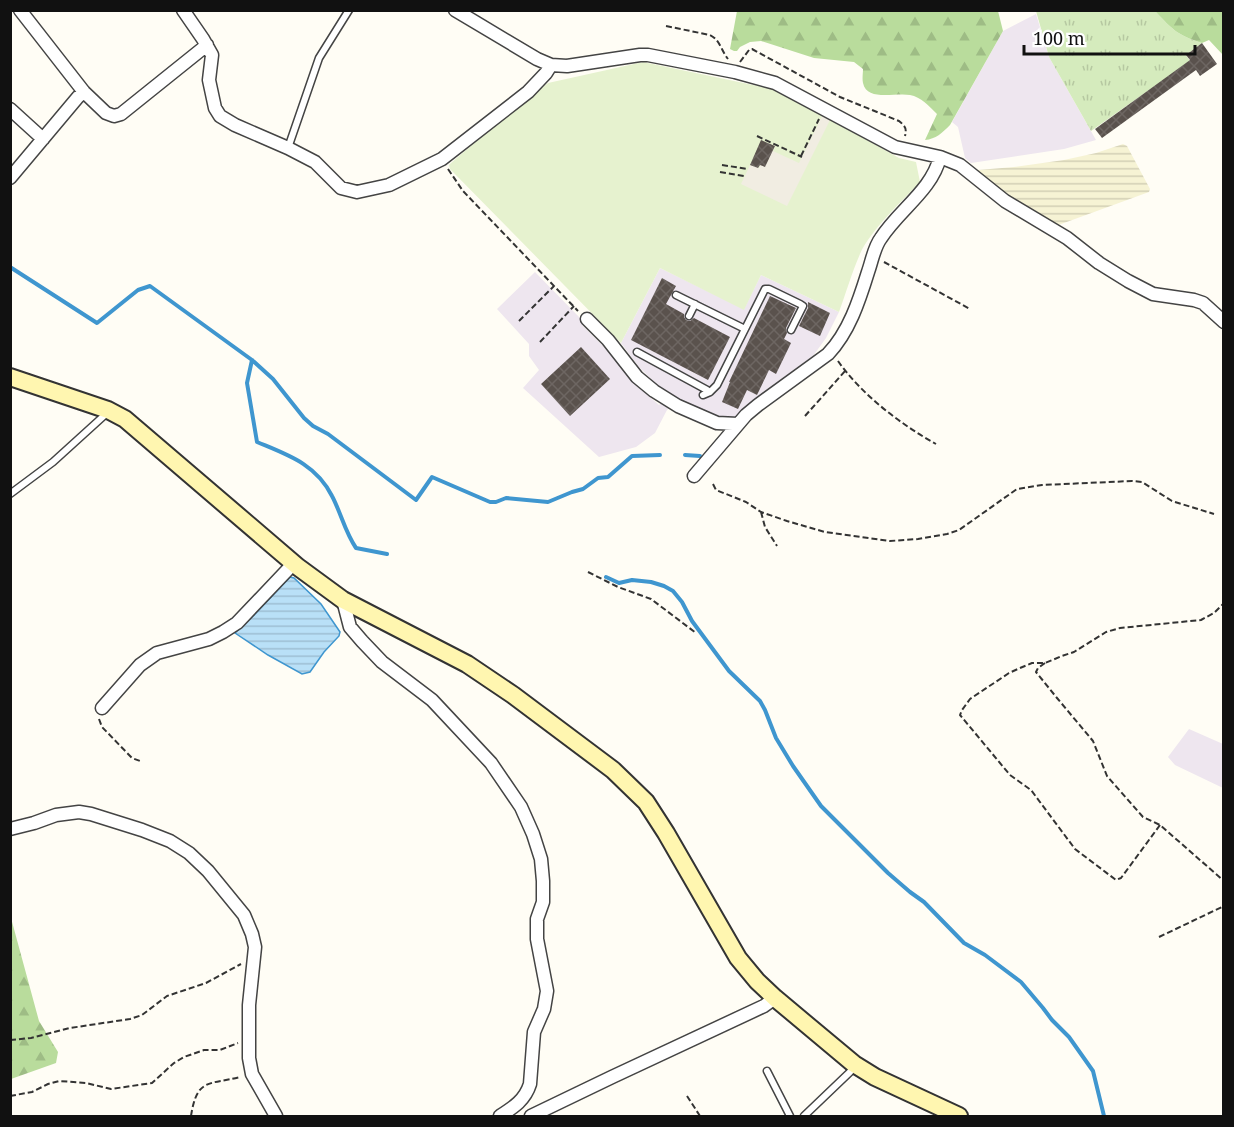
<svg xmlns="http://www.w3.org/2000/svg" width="1234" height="1127" viewBox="0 0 1234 1127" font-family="'Noto Serif',serif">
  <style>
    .industrial { fill: #eee6ef }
    .farmland { fill: url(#farmland-rules) }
    .grass { fill: url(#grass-tufts) }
    .forest { fill: url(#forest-firs) }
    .pitch { fill: #e6f2cf }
    .plaza { fill: #f1ede2 }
    .water { fill: url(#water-rules); stroke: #3f96cf; stroke-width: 1.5 }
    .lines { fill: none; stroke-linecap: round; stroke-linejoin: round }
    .stream { stroke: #3f96cf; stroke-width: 4 }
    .building { fill: url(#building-cross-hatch) }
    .lane-casing { stroke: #444; stroke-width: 9 }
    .street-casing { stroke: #444; stroke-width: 15 }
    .secondary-casing { stroke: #333; stroke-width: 20 }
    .path { stroke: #333; stroke-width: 2; stroke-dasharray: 6 3; stroke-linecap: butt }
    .lane { stroke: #fff; stroke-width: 6 }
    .street { stroke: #fff; stroke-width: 12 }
    .secondary { stroke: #fff6b0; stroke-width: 16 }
  </style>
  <defs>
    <pattern id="farmland-rules" width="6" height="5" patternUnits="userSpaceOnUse" patternTransform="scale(1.5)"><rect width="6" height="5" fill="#f6f3d4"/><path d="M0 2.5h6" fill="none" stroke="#d2cfb5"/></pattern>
    <pattern id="grass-tufts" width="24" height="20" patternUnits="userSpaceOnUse" patternTransform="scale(1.5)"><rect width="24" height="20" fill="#d5ebbd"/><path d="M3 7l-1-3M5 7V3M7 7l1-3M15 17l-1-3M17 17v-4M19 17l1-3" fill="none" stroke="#b6c8a1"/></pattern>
    <pattern id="forest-firs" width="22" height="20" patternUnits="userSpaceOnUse" patternTransform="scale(1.5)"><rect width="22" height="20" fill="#b9dc9c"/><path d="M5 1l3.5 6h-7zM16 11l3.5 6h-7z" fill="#9ebc85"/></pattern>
    <pattern id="water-rules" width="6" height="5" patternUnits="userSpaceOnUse" patternTransform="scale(1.5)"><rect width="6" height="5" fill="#b9e0f7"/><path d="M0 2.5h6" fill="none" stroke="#9ebfd3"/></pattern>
    <pattern id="building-cross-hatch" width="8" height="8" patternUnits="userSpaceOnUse" patternTransform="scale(1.5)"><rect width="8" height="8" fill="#5a524d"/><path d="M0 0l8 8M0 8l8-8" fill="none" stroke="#6d6662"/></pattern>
  </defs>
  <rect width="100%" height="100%" fill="#fffdf5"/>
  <path class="industrial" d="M1036 14 1049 57 1096 140 1064 149 971 163 965 158 958 127 952 122 1003 31Z
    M660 268 744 309 761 275 839 312 826 338 813 356 759 395 729 422 679 400 667 410 655 433 636 447 599 457 523 388 539 370 529 356V344L497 309 535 272 582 320V325L609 352 637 386 659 405 668 396 638 366 621 343Z
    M1189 729 1223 744V788L1175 765 1168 757Z"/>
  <path class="farmland" d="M1123 144 1127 146 1150 189 1149 192 1053 227H1049L977 173 978 170 1014 167 1064 160 1096 153Z"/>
  <path class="grass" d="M1036 11H1155C1173 30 1177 35 1202 43L1186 55 1190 61 1091 131 1049 57Z"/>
  <path class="forest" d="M737 11H998L1003 31 950 125C942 133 936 139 925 140L937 114C929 106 921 97 910 95 896 92 867 102 863 83 862 79 863 73 863 69L854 62 814 58 761 41 750 42 740 47 737 51H734L730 49Z
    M1155 11H1223V55L1209 40 1202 43C1177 35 1173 30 1155 11Z
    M11 918 39 1021 58 1052 56 1063 11 1079Z"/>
  <path class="pitch" d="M643 62 777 90 899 158 916 162 920 182C902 201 870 231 860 254 852 272 846 293 839 312L761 275 744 310 660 268 621 343 450 169 449 165 451 163 503 118 548 83Z"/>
  <path class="plaza" d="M822 116 830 120 787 206 741 184 750 165 759 168 770 144 775 146 773 151 799 163Z"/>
  <path class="water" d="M290 577 294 578 321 604 340 632 339 636 324 652 310 672 302 674 268 655 235 633 255 614Z"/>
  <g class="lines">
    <path class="stream" d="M10 267 97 323 138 290 150 286 252 360 273 379 304 418 313 426 328 434 416 500 432 477 490 502H496L506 498 548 502 572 492 583 489 598 478 608 477 632 456 660 455
      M252 360 247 383 257 442C288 455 316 464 332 496 341 513 345 532 356 548L387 554
      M685 455 700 456
      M606 577 619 583 632 580 651 582 664 586 673 591 682 602 692 621 729 671 760 701 765 710 776 738 793 766 821 806 888 873 910 892 924 902 964 943 985 955 1021 982 1043 1008 1052 1020 1069 1037 1093 1071 1104 1116"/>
  </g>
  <path class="building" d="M1202 43 1217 64 1200 76 1196 70 1102 138 1095 129 1190 60 1186 55Z
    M761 140 775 146 765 167 760 165 758 168 750 165Z
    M662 278 676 286 666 304 684 314V317L686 320 690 321 694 318 730 337 708 380 631 340Z
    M770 296 796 308 786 328 787 333 784 339 791 343 776 374 769 370 757 395 747 390 738 409 722 402 730 382H729Z
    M808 302 830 313 820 336 799 326 808 308Z
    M581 347 610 379 570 416 541 384Z"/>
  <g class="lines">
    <defs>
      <path id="lane" d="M288 148 319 58 349 10
        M676 295 745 329
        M689 316 695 304
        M637 352 707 390 710 392
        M703 395 710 392 717 385 765 289H769L800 304 803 306 791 330
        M10 494 53 462 107 413
        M767 1071 790 1116
        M804 1116 850 1072 856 1065"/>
      <path id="street" d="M20 10 84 92 106 113 114 116 121 114 207 45
        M183 10 203 39 212 55 209 80 215 108 220 116 235 125 288 148 315 162 341 188 357 192 389 185 442 159 528 92 546 73 551 65
        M455 10 537 59 551 65 567 66 640 55H648L735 72 775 83 895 147 940 157 960 165 1005 201 1067 238 1099 263 1128 281 1153 294 1194 300 1203 303 1224 322
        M10 109 43 139
        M10 178 78 97 84 92
        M587 319 608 340 637 377 654 391 678 406 717 423 738 424
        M694 476 746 415 758 405 828 354C849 332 859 301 868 272 872 261 874 247 881 238 899 210 932 190 940 157
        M343 600 350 627 362 641 382 662 432 700 491 763 521 807 533 834 541 859 543 881V902L537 919V939L547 991 544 1009 534 1032 530 1084C525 1100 514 1107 500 1116
        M102 708 140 665 157 653 209 639 223 632 237 623 294 563
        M10 829 34 823 56 815 79 812 91 814 142 830 170 841 189 853 208 871 244 915 252 934 255 947 249 1005V1058L252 1074 276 1116
        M531 1116 612 1077 764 1006 775 998"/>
      <path id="secondary" d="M10 377 108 410 125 419 298 567 343 600 467 664 513 695 613 770 646 802 666 833 738 958 757 981 775 998 854 1064 875 1077 959 1116"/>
    </defs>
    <use href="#lane" class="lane-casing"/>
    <use href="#street" class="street-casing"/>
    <use href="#secondary" class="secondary-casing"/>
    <path class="path" d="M666 26 710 35C720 40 721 50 728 59
      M740 62 749 50 752 49 840 97 899 121C905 126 907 128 905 136
      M757 136 802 157
      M801 156 819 119
      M722 165 748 169
      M448 169 463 191 578 311
      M720 172 744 176
      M884 262 970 309
      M519 321 554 286
      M540 342 574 306
      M838 361C861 394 900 424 936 444
      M805 416 846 370
      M713 484 716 490 746 502 761 512 787 521 825 532 890 541 918 539 947 534 959 530 1017 489 1042 485 1132 481 1142 482 1172 501 1214 514
      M761 512 765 527 777 546
      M588 572 618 587 651 599 696 633
      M1045 663 1038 668 1036 672 1057 698 1093 741 1107 776 1143 817 1160 825 1224 881
      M99 719 102 727 132 758 140 761
      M1160 825 1121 878 1116 880 1075 849 1031 790 1010 775 960 715 962 710 970 699 1009 673 1020 668 1032 663H1045L1062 656 1074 652 1106 632 1120 628 1201 620 1214 613 1224 603
      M1159 937 1224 906
      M10 1040 31 1038 70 1028 130 1019 142 1015 167 996 206 983 241 964
      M10 1096 32 1092 48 1084 59 1081 86 1083 111 1089 152 1083 174 1063 184 1057 204 1050H220L238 1043
      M687 1096 700 1116
      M191 1116C197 1078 208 1085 240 1077"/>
    <use href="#lane" class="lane"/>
    <use href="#street" class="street"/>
    <use href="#secondary" class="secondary"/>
  </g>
  <rect width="1234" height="1127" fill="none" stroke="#111111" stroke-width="24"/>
  <path d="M1024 45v9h171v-9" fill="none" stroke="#111111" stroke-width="3"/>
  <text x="1033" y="45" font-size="18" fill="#111111" stroke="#ffffff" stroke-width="4.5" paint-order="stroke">100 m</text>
</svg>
